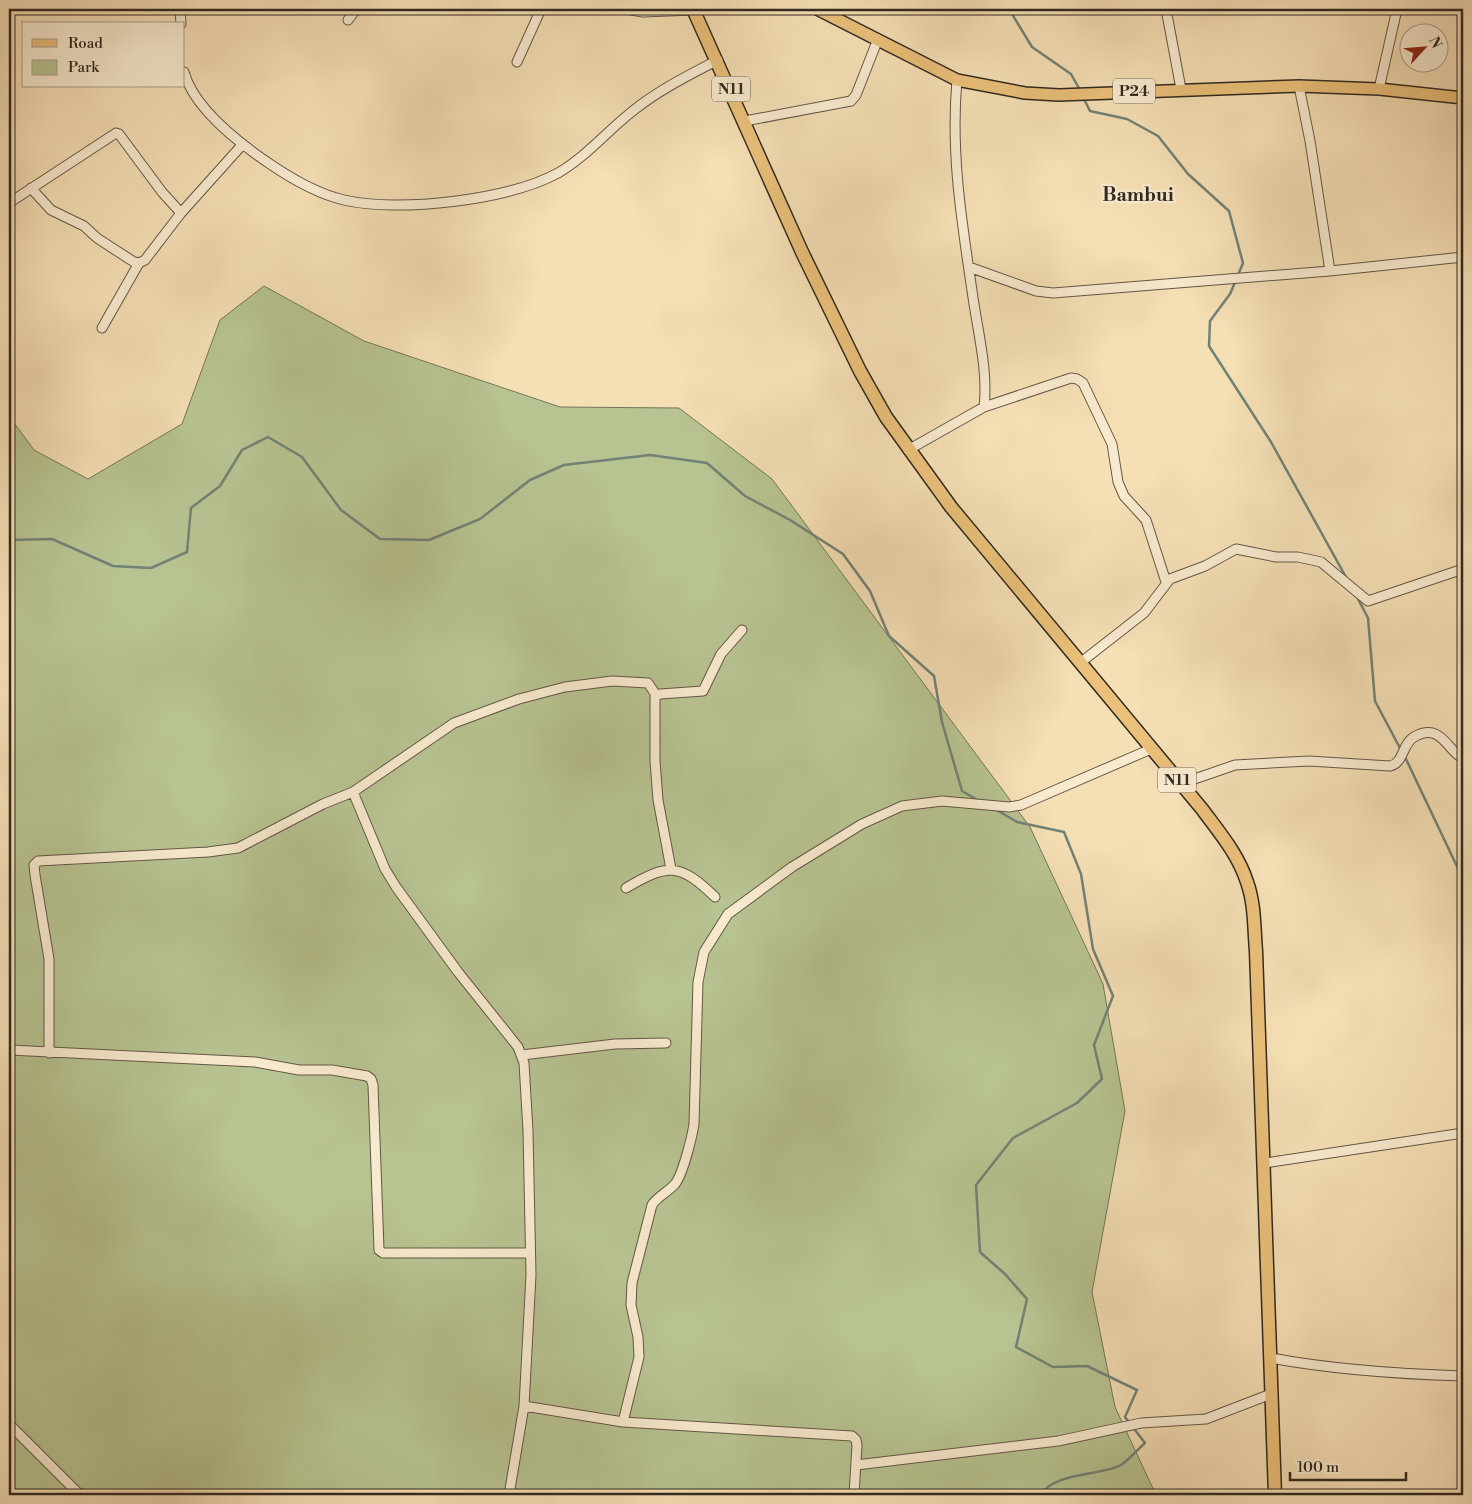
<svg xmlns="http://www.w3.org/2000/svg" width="1472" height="1504" viewBox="0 0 1472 1504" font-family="'Libre Bodoni',serif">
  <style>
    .green { fill: #b7c391; stroke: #747659 }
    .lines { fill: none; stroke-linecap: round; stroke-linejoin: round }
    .stream { stroke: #728276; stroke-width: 2.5 }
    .minor-casing { stroke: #635746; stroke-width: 11 }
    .major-casing { stroke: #322a21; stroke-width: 14 }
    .highway-casing { stroke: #322a21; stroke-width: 15 }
    .minor { stroke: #f8eacf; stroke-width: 9 }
    .major { stroke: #eac07a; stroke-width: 11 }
    .highway { stroke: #eac07a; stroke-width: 12 }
    .labels { text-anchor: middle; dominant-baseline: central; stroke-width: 4.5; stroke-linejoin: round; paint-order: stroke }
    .shield { fill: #f8eacf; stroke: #6d6455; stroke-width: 1 }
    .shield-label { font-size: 15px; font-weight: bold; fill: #322a21 }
    .quarter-label { font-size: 19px; font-weight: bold; fill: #322a21; stroke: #f8eacf }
  </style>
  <rect width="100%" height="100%" fill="#f5dfb5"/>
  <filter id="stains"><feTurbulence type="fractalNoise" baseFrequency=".004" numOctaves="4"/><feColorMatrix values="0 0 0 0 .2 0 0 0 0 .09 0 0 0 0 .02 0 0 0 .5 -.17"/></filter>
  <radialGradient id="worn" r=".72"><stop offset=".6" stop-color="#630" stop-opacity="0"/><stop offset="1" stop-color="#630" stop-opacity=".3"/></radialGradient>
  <path class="green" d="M264 286 364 341 560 407 679 408 772 479 1030 827 1103 984 1125 1111 1092 1292 1115 1407 1156 1495H9V416L34 450 88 479 182 424 220 320Z"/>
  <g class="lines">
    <path class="stream" d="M1009 9 1032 47 1071 74 1080 90
      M1083 97 1090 111 1127 119 1158 136 1188 174 1229 211 1243 263 1238 275
      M1236 280 1230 294 1210 321 1209 346 1271 442 1347 579
      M9 540 52 539 113 566 151 568 187 552 191 508 220 486 242 450 268 437 302 457 341 510 380 539 429 540 480 519 530 480 564 465 650 455 707 463 745 496 790 520 843 554 870 591 889 636 934 676 942 722 962 791 979 801
      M1356 595 1368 618 1375 701 1401 750
      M1405 757 1463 879
      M995 809 1017 822 1064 832 1081 874 1093 949 1113 996 1094 1045 1102 1079 1077 1103 1013 1138 976 1185 980 1252 1005 1274 1027 1299 1016 1347 1053 1367 1087 1366 1137 1390 1125 1417 1145 1443C1137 1450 1129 1460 1121 1465 1101 1476 1053 1472 1041 1495"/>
    <defs>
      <path id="minor" d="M180 9 181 24
        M626 9 643 12 694 10
        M1166 9 1181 89
        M348 20 356 9
        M517 62 541 9
        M184 72C194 109 239 143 270 164 292 179 318 194 344 200 399 213 508 200 558 173 586 157 608 130 634 110 659 90 689 75 718 60
        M1299 86 1310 141 1330 271
        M1379 89 1397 9
        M745 121 851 101 856 95 878 39
        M31 188 51 210 84 226 97 238 134 262 139 263
        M9 203 116 133 119 134 162 192 181 213
        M969 267 1036 291 1053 293 1330 271 1463 257
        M102 328 139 263 145 260 181 213 242 145
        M984 407 1071 378 1077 379 1083 383 1112 444 1118 482 1124 496 1146 520 1166 582
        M908 450 984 407C988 373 979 337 974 304 963 229 950 156 957 80
        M1080 663 1144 613 1170 579 1205 566 1236 549 1276 557H1298L1321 562 1368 601 1463 569
        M1180 784 1235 765 1309 761 1390 766C1404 763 1402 744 1414 737 1442 721 1448 753 1463 758
        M353 792 385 869 396 887 458 972 518 1047 524 1063 528 1131 531 1275 524 1406 509 1495
        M671 869 658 800 655 761V697L660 694 703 691 721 654 742 630
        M626 888C668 863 680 863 715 897
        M9 1050 255 1062 299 1070H332L367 1076 371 1079 373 1085 379 1250 383 1253H529
        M49 1053V959L35 875 34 865 38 861 208 852 238 848 323 804 353 792 454 723 519 699 565 687 612 681 648 683 656 695
        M522 1055 615 1044 666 1043
        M1265 1163 1463 1133
        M1271 1358C1335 1370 1398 1374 1463 1376
        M524 1406 623 1422 852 1436 856 1440 857 1445 854 1495
        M623 1422 639 1357 638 1337 631 1305 632 1283 652 1205C658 1196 668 1192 675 1184 683 1174 692 1137 694 1124L698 982 704 952 728 914 792 867 862 824 902 806 942 801 1009 807 1021 805 1151 749
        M9 1424 80 1495
        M856 1465 1058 1441 1141 1423 1206 1419 1271 1394"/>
      <path id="major" d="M817 9 957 80 1025 93 1059 95 1299 86 1379 89 1463 98"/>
      <path id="highway" d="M693 9 802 252 860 371 886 417 951 507 1202 809C1219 832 1238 854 1247 882 1255 904 1254 929 1256 951L1275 1495"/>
    </defs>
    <use href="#minor" class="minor-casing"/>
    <use href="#major" class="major-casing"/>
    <use href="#highway" class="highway-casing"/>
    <use href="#minor" class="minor"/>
    <use href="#major" class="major"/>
    <use href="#highway" class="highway"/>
  </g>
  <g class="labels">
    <g class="shield">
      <rect x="712" y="76.5" width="38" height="25" rx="4"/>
      <rect x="1113" y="78.5" width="42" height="25" rx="4"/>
      <rect x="1158" y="767.5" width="38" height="25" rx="4"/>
    </g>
    <g class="shield-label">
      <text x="731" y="89">N11</text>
      <text x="1134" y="91">P24</text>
      <text x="1177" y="780">N11</text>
    </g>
    <g class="quarter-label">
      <text x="1138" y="195">Bambui</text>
    </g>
  </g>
  <rect width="1472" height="1504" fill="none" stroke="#f5dfb5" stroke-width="30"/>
  <rect x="10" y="10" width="1452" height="1484" fill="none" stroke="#322a21" stroke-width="2.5"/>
  <rect x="15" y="15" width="1442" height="1474" fill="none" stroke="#322a21"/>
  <rect x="22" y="22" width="162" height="65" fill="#f8eacf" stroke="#a99d89"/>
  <rect x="32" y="39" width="25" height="8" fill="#eac07a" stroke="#a99d89"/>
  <text x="68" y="48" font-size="15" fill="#322a21">Road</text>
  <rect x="32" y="60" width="25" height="15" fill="#b7c391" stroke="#a99d89"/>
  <text x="68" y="72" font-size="15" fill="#322a21">Park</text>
  <g transform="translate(1424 48) rotate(64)"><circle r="24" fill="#f8eacf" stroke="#a99d89"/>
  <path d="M0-4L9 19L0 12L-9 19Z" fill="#8f2418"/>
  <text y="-8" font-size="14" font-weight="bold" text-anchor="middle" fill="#322a21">N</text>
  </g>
  <path d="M1290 1472v8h116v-8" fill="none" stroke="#322a21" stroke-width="2.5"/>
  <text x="1297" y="1472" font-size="15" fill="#322a21" stroke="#f8eacf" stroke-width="4" paint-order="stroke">100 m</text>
  <rect width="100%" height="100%" filter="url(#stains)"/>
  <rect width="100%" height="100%" fill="url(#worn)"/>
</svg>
